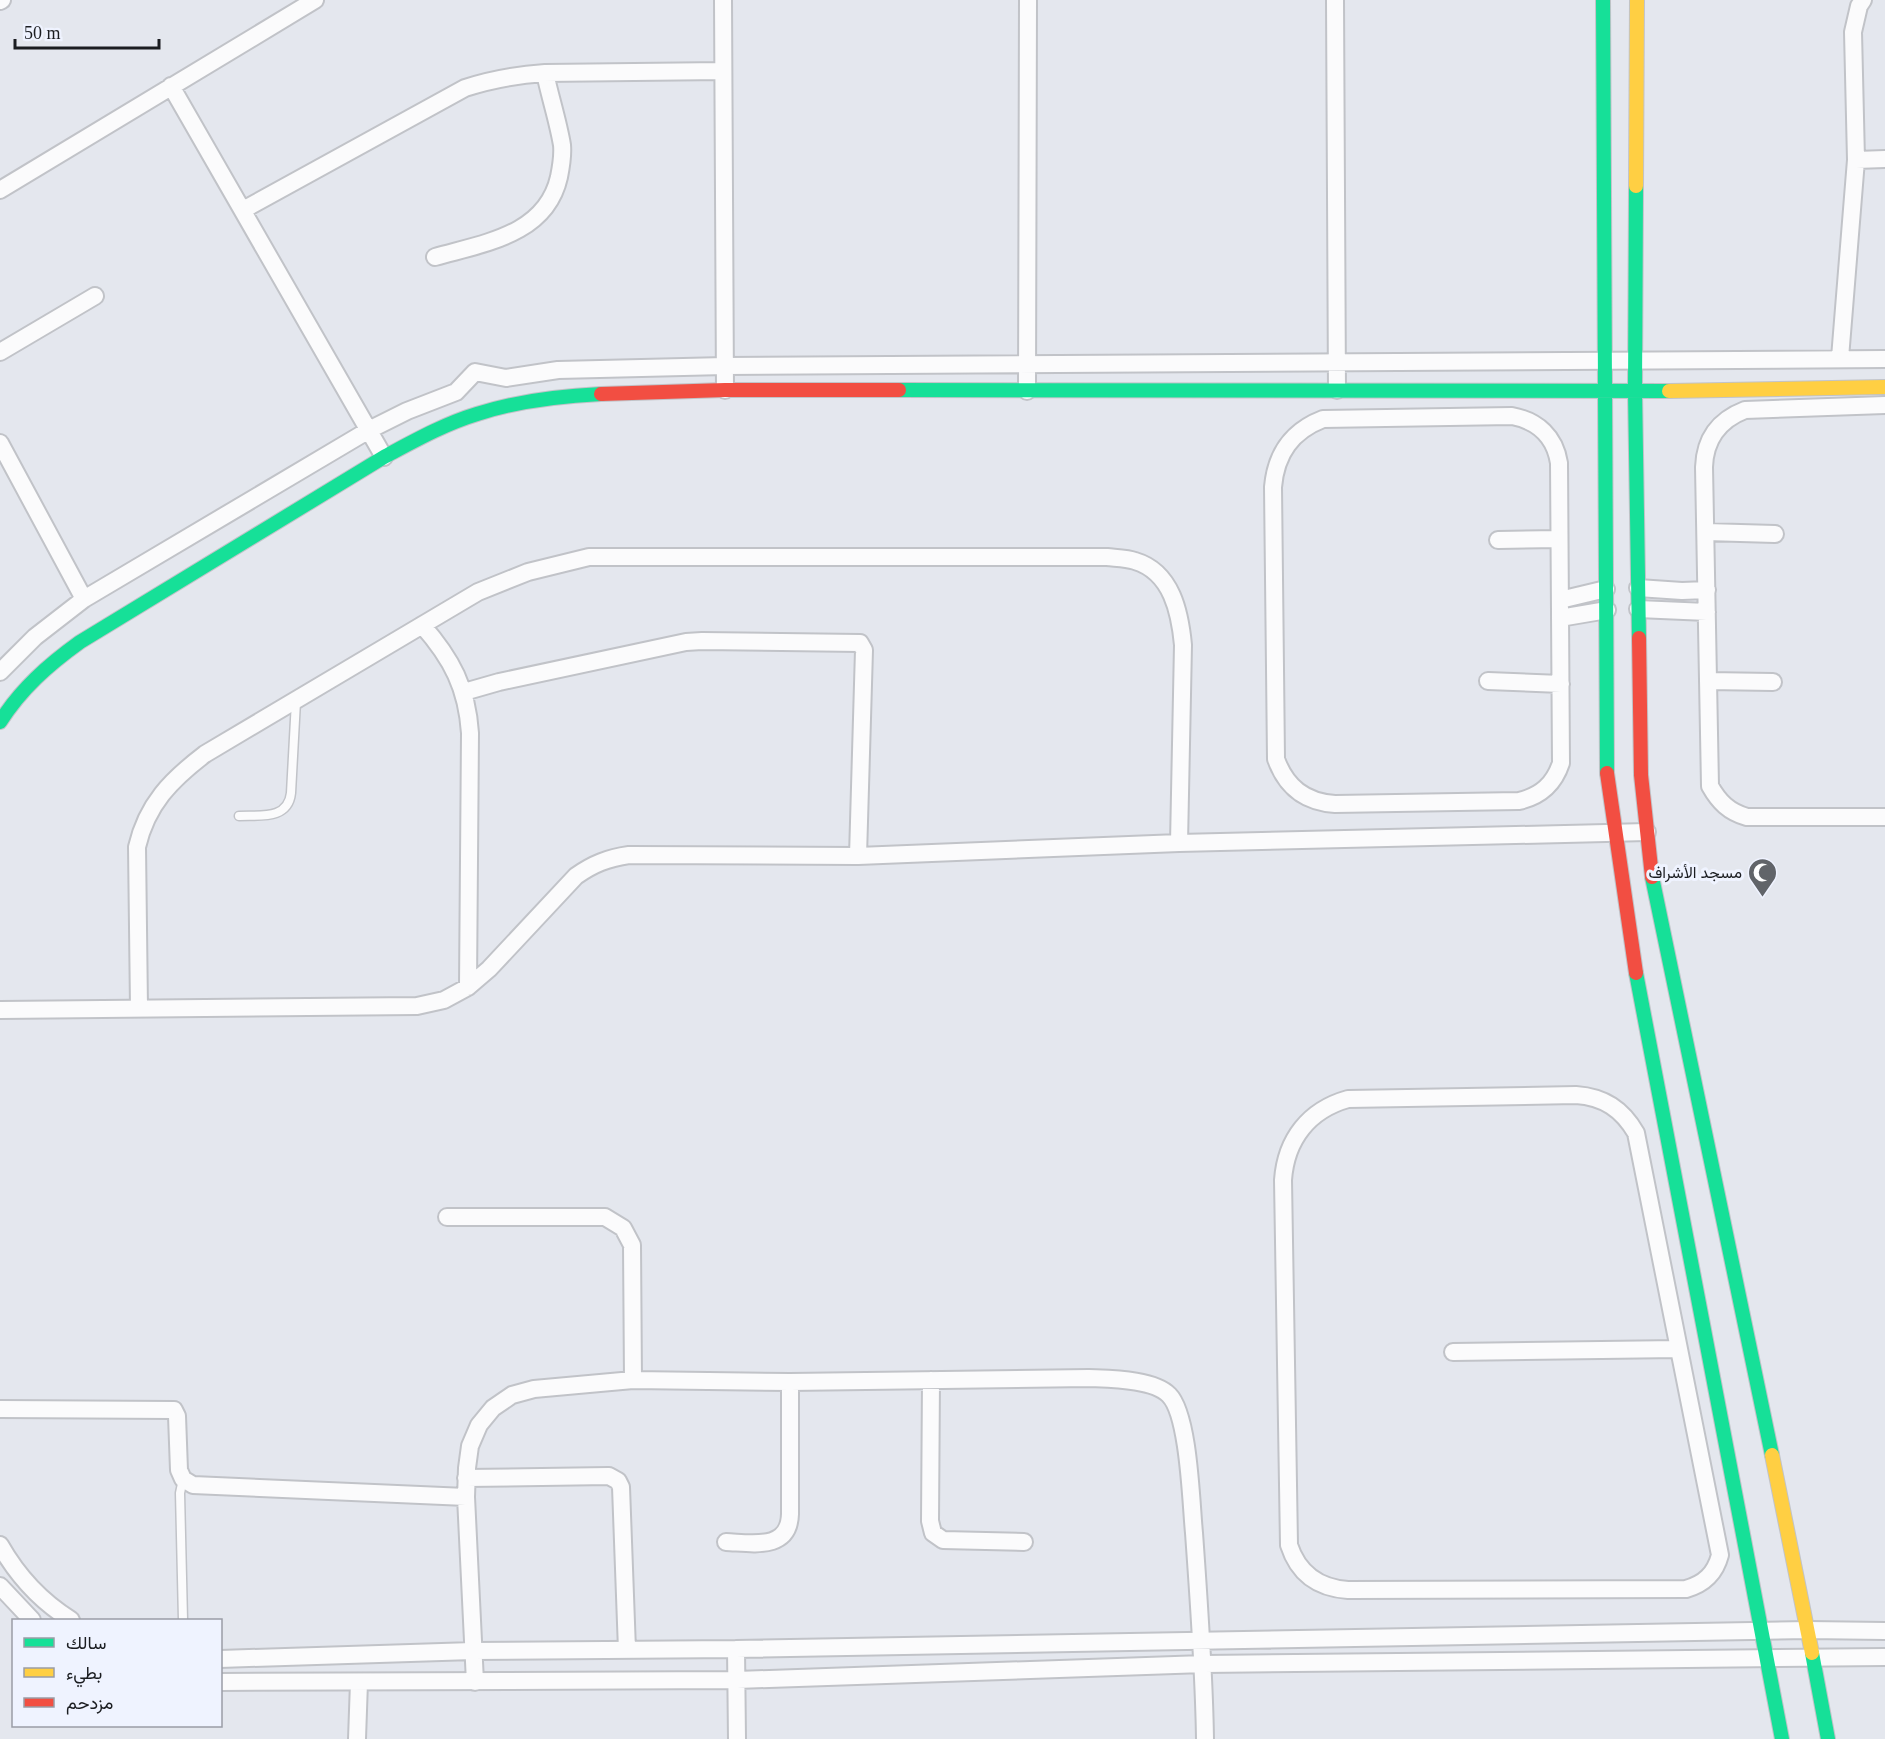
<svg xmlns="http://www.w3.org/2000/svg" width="1885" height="1739" viewBox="0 0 1885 1739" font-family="'Times New Roman',Vazirmatn,serif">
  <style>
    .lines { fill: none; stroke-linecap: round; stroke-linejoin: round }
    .lane-casing { stroke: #c1c3c8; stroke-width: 11 }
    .street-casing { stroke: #c1c3c8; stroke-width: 20 }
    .fast-casing { stroke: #c1c3c8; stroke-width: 16 }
    .slow-casing { stroke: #c1c3c8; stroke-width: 16 }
    .jam-casing { stroke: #c1c3c8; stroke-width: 16 }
    .lane { stroke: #fbfbfc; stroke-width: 8 }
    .street { stroke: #fbfbfc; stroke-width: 16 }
    .fast { stroke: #16e098; stroke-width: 14 }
    .slow { stroke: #ffcf43; stroke-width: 14 }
    .jam { stroke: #f24e42; stroke-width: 14 }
    .labels { text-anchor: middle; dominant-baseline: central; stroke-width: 6; stroke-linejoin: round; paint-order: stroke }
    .poi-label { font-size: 16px; fill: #1b1d21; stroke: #eff3ff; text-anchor: end }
  </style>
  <rect width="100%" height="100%" fill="#e4e7ee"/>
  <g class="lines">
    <defs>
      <path id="lane" d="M239 816C260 815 288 820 291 793L296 701
        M183 1620 180 1493 183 1479"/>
      <path id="street" d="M723 0 725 390
        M1335 0 1337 390
        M0 1 2 0
        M171 86 384 457
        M1856 160 1885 159
        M0 190 315 0
        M243 210 465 88C492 79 516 75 545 73L723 71
        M435 257C484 243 546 235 559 177 561 167 563 155 562 145 558 121 550 97 545 73
        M0 352 95 296
        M1840 358 1856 160 1853 32 1859 6 1863 0
        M1027 391 1028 0
        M1885 405 1745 410C1719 420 1705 439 1704 467L1710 786C1719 802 1729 812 1747 817H1885
        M1512 416C1538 421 1555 437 1559 463L1561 763C1554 784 1541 796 1519 801L1335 804C1305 802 1286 787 1276 759L1273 487C1276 453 1292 431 1323 419Z
        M0 443 84 599
        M1706 532 1775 534
        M1498 540 1559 539
        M1638 588 1682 591 1707 590
        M1560 600 1606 589
        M1638 609 1707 612
        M1560 618 1607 610
        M422 625C452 659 467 688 470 733L468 987
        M0 672 35 637 84 599 369 430 407 411 456 392 475 372 506 378 558 370 725 366 1885 359
        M1488 681 1561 684
        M1708 681 1773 682
        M464 692 499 682 686 642 702 641 860 643 864 650 858 856
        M139 1008 137 847C147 804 171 780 205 754L478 592 528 572 589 557H1107C1116 558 1127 558 1135 561 1172 572 1180 613 1183 645L1179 843
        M0 1010 417 1006 444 1000 468 987 489 969 576 876C593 864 608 858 629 855L858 856 1179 843 1647 832
        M1576 1095C1604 1097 1622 1109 1636 1133L1720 1555C1715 1574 1704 1584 1686 1589L1348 1590C1318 1588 1298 1573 1289 1545L1283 1180C1286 1139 1309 1110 1348 1099Z
        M447 1217H605L623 1228 632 1245 633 1380
        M1453 1352 1678 1349
        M931 1380 930 1521 933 1533 943 1540 1024 1542
        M0 1409 174 1410 177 1416 179 1470 183 1479 193 1485 466 1497
        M466 1478 609 1476 618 1481 621 1487 627 1650
        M726 1542C752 1543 789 1551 790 1514V1382
        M0 1545C17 1575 42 1602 71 1620
        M0 1586 32 1620
        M736 1649 737 1739
        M220 1659 473 1651 736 1649 1808 1630 1885 1631
        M220 1682 737 1680 1204 1664 1885 1657
        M475 1682 466 1497 467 1468 470 1446 479 1425 493 1408 512 1395 534 1389 633 1380 790 1382 1089 1378C1110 1379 1154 1379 1169 1395 1189 1415 1191 1503 1194 1533 1199 1602 1204 1670 1205 1739
        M357 1739 359 1682"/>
      <path id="fast" d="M1603 0 1607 773
        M1636 186 1635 391 1639 638
        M899 390 1669 391
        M0 722C21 689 48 665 80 642L384 457C414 441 444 424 477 414 517 401 560 396 601 394
        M1652 877 1772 1455
        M1636 973 1782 1739
        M1812 1653 1828 1739"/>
      <path id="slow" d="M1636 186 1637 0
        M1669 391 1885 387
        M1772 1455 1812 1653"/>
      <path id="jam" d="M601 394 725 390H899
        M1639 638 1641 775 1652 877
        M1607 773 1636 973"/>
    </defs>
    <use href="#lane" class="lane-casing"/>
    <use href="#street" class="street-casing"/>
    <use href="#fast" class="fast-casing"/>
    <use href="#slow" class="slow-casing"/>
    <use href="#jam" class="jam-casing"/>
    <use href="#lane" class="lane"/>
    <use href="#street" class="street"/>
    <use href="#fast" class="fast"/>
    <use href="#slow" class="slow"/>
    <use href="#jam" class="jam"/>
  </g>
  <defs>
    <symbol id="mosque-pin" viewBox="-11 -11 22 30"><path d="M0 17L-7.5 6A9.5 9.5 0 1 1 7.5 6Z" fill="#616469" stroke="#eff3ff"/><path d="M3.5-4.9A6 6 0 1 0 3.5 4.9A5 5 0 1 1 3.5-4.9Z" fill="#fff"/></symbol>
  </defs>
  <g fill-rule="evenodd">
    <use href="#mosque-pin" x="1746" y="856" width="33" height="45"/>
  </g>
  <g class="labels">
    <g class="poi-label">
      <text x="1742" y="872">مسجد الأشراف</text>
    </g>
  </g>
  <rect x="12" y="1619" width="210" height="108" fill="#eff3ff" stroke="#9a9da6" stroke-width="1.5"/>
  <rect x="24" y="1638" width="30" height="9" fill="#16e098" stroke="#9a9da6" stroke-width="1.5"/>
  <text x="66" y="1649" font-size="18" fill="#1b1d21">سالك</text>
  <rect x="24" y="1668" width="30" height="9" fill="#ffcf43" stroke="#9a9da6" stroke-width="1.5"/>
  <text x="66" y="1679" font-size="18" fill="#1b1d21">بطيء</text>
  <rect x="24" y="1698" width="30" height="9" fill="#f24e42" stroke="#9a9da6" stroke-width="1.5"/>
  <text x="66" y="1709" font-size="18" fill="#1b1d21">مزدحم</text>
  <path d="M15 39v9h144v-9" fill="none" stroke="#1b1d21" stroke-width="3"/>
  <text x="24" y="39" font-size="18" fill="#1b1d21" stroke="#eff3ff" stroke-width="4.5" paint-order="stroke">50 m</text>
</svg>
